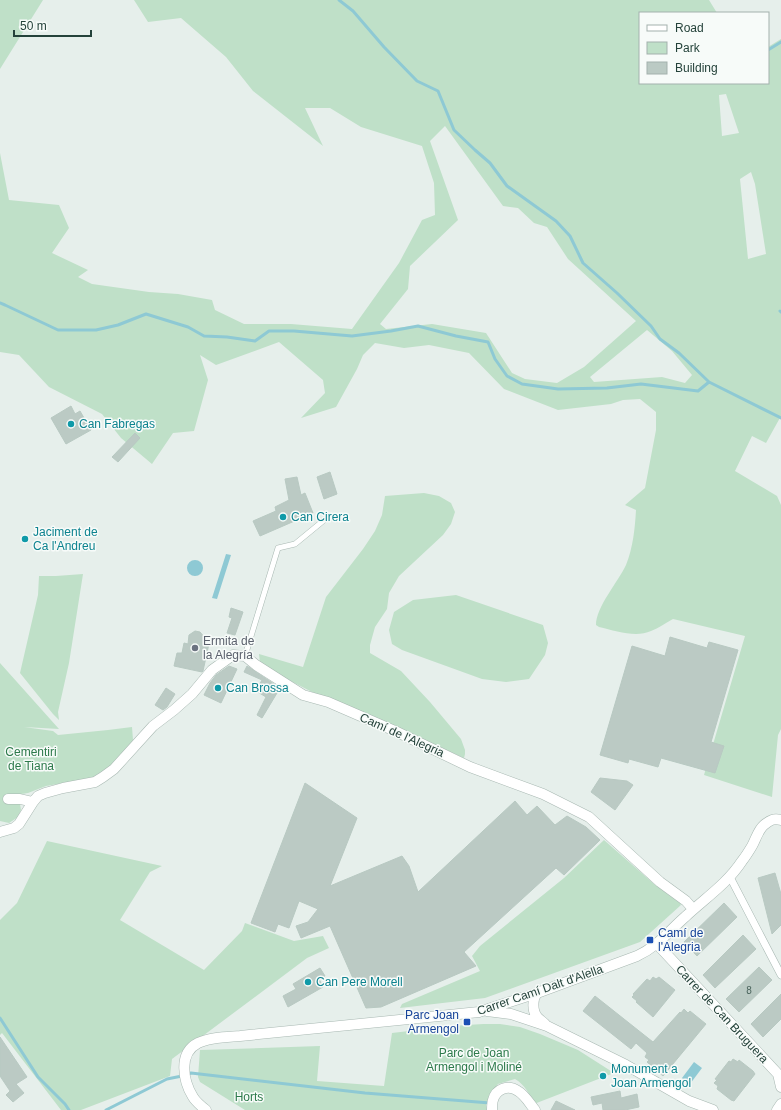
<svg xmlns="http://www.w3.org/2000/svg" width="781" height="1110" viewBox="0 0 781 1110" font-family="Arial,sans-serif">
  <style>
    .green { fill: #bfe0c8; fill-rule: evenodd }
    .water { fill: #8ec9d4 }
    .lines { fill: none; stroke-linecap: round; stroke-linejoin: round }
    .stream { stroke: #8ec9d4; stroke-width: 3 }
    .building { fill: #bbcac4; stroke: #b8c9c2 }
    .service-casing { stroke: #a8b8b2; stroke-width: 6 }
    .pedestrian-casing { stroke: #a8b8b2; stroke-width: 8 }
    .minor-casing { stroke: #a8b8b2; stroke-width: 11 }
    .service { stroke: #fff; stroke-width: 5 }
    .pedestrian { stroke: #fff; stroke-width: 7 }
    .minor { stroke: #fff; stroke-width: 10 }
    .culture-dot { fill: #0f9aa8; stroke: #f7fbf9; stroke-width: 1.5 }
    .worship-dot { fill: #6b7280; stroke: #f7fbf9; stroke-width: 1.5 }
    .transit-dot { fill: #1a4fb4; stroke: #f7fbf9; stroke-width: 1.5 }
    .labels { text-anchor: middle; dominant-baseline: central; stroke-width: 3; stroke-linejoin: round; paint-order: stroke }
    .number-label { font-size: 10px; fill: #4a645c }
    .culture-label { font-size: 12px; fill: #0d838f; stroke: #f7fbf9; text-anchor: start }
    .worship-label { font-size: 12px; fill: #5b616d; stroke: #f7fbf9; text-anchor: start }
    .street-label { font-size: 12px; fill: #24423a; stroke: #f7fbf9 }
    .park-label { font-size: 12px; fill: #2d7a4b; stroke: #f7fbf9 }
    .transit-label { font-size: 12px; fill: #164399; stroke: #f7fbf9; text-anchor: start }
  </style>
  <rect width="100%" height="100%" fill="#e6efeb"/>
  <path class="green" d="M0 0H43L0 69Z
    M134 0H709L717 13H640V83H768V47L781 39V416L766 443 752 436 735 471 777 496 781 505V729L778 735 772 797 704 775 745 636 673 619C665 623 659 628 651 631 636 638 616 631 599 627L596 625C596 607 618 582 626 565 633 548 635 528 636 510L625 505 645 488 656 430V412L640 399 623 400 611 404 558 410 504 389 469 353 429 345 404 348 375 343 363 355 357 369 336 407 301 418 325 393 323 380 279 342 216 365 200 355 208 380 194 431 173 433 152 464 121 438 102 414 49 387 19 355 0 352V153L9 200 59 205 69 228 52 253 88 270 78 277 92 284 149 292 178 294 212 300 215 310 244 324H291L352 329 399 263 422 220 435 215 434 183 422 146 361 127 330 108H305L323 146 253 91 226 57 181 18 148 22ZM726 94 739 133 722 136 719 95ZM445 126 503 206 518 208 534 223 547 227 568 259 636 321 584 367 557 383 525 379 512 373 486 333 432 324 386 329 380 324 408 289 410 266 458 220 430 141ZM751 172 755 184 766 254 748 259 740 179ZM647 330 672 351 692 375 685 383 662 377 594 382 590 377Z
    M424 493 439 496 451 503 455 512 451 524 443 535 399 576 389 593 387 609 375 627 370 645V653L401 671 430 702 461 739 465 750V754L464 758 353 708 312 692 279 675 260 663 259 654 303 667 326 597 363 549 375 531 382 515 385 496Z
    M83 574 69 663 58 712 59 720 53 714 20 673 38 595 39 576H56Z
    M456 595 543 625 548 643 545 655 529 679 506 682 482 679 402 650 392 644 389 630 394 612 413 600Z
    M0 663 59 729 24 727 53 731 58 735 108 730 132 727 133 740 129 746 107 769 92 778 46 786 28 793 8 796 20 804 21 810 18 817 9 823 0 821Z
    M604 840 654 884 680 903 681 905 640 942 485 998 400 1008 402 1004 480 971 472 956 480 946 564 878Z
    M47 841 162 866 150 872 120 920 204 970 242 931 245 923 294 941 323 936 329 948 307 958 172 1059 170 1076 81 1110H61L2 1033 0 1035V920L17 903Z
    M483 1024H500L520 1027 540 1034 578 1050 614 1073 534 1104C529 1093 525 1085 515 1079L498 1084 490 1095 486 1104 487 1110H245L200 1082 198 1077 200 1050 320 1046 317 1081 384 1086 392 1033 451 1026Z"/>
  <path class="water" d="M226 554 231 555 217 599 212 598Z
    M187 568a8 8 0 1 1 16 0a8 8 0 1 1-16 0Z
    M694 1062 702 1068 690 1084 682 1078Z"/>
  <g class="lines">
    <path class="stream" d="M339 0 353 11 384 47 417 81 438 91 454 130 475 150 490 163 507 186 556 221 570 236 583 263 617 293 651 326 660 339 679 353 709 382
      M768 50 781 42
      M0 303 5 305 58 330H96L118 325 146 314 188 327 204 336 227 337 255 341 269 331H294L352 336 391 331 418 326 456 336 488 342 495 359 507 376 522 384 558 389 607 388 641 384 698 391 709 382 781 418
      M780 311 781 312
      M0 1018 38 1077 65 1104 69 1110
      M188 1074 191 1073 365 1093 490 1103
      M106 1110 167 1079 182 1076"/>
  </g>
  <path class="building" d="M71 406 75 414 80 411 91 430 66 444 51 418Z
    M135 433 140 438 118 462 112 457Z
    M330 472 337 494 324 499 317 477Z
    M297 477 301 495 305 493 313 513 260 536 253 521 276 511 275 507 289 500 285 479Z
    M231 608 243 612 235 635 227 633 232 618 229 617Z
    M195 631 200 632 205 638 210 639 203 671 202 672 174 666 177 653H182L184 643 188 644 189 635Z
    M670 637 707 648 709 642 738 650 711 742 724 746 715 773 661 758 658 767 629 759 628 763 600 755 632 646 665 656Z
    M229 666 237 669 221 703 204 695 210 683 216 675Z
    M247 666 280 688 262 718 257 715 266 697 256 691 262 680 244 672Z
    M166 688 175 694 167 707 163 710 155 705Z
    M600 778 627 781 633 785 615 810 591 792Z
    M305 783 357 818 330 886 402 856 409 866 418 892 515 801 527 815 537 806 555 825 567 816 586 827 600 840 564 875 556 868 464 952 476 966 381 1007 366 1008 330 926 301 938 296 926 308 922 318 909 299 901 289 928 278 924 275 932 251 923Z
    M775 873 781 894V925L772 934 758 878Z
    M724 903 737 917 697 956 684 942Z
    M743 935 756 949 715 988 703 975Z
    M759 967 772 980 739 1012 726 999Z
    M320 968 325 976 319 979 323 987 288 1007 283 996 296 989 293 984Z
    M653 977 656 979 659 977 675 990 653 1017 636 1002 637 1001 632 997 634 995 633 994 647 979 650 981Z
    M781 994V1019L763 1037 751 1024Z
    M595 996 653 1042 680 1012 681 1013 684 1009 688 1013 690 1011 706 1024 663 1076 647 1062 649 1060 645 1057 647 1053 636 1043 631 1049 583 1011Z
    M0 1037 27 1077 16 1084 24 1093 13 1102 6 1095 10 1091 0 1076Z
    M733 1059 738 1062 739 1060 753 1071 755 1074 734 1101 731 1100 717 1089 718 1086 714 1083 717 1080 715 1079 729 1061 731 1062Z
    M620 1091 621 1098 637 1094 639 1107 625 1110H603L602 1103 593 1105 591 1097Z
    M556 1101 575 1110H551Z"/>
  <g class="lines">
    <defs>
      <path id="service" d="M245 656 278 548 295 544 323 521"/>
      <path id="pedestrian" d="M730 877 781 975"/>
      <path id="minor" d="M8 799H20L33 802
        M0 832 14 828 19 824 33 802 38 796 45 793 63 788 95 782 103 777 114 769 153 726 174 710 192 694 212 670 233 655 245 656 256 665 303 695 328 702 395 731 470 767 543 794 589 817 660 882 686 901 693 909
        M657 944 778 1074 781 1087
        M537 993C532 999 532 1012 538 1018 540 1020 543 1022 545 1024
        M487 1011 511 1014 547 1026 626 1065 689 1101 713 1110
        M206 1110C201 1106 196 1102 193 1097 183 1081 178 1053 198 1043 210 1037 227 1037 240 1036L479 1012 537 993 637 956C657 947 669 931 685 917 704 899 727 884 742 861 746 856 749 851 752 846 756 839 758 830 764 825 770 820 774 818 781 820
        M492 1110C492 1107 492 1103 493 1100 496 1089 508 1084 518 1091 525 1095 530 1104 535 1110
        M777 1110 781 1104"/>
    </defs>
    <use href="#service" class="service-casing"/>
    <use href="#pedestrian" class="pedestrian-casing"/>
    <use href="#minor" class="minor-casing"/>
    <use href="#service" class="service"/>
    <use href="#pedestrian" class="pedestrian"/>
    <use href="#minor" class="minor"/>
  </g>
  <g class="culture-dot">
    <circle cx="71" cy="424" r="4"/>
    <circle cx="283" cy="517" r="4"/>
    <circle cx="25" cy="539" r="4"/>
    <circle cx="218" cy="688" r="4"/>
    <circle cx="308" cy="982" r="4"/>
    <circle cx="603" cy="1076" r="4"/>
  </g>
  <circle class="worship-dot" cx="195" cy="648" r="4"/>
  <g class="transit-dot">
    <rect x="646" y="936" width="8" height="8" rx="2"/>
    <rect x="463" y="1018" width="8" height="8" rx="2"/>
  </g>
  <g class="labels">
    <g class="number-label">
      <text x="749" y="990">8</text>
    </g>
    <g class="culture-label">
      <text x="79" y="424">Can Fabregas</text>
      <text x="291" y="517">Can Cirera</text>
      <text x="33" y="532">Jaciment de<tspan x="33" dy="14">Ca l'Andreu</tspan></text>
      <text x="226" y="688">Can Brossa</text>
      <text x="316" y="982">Can Pere Morell</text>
      <text x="611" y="1069">Monument a<tspan x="611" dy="14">Joan Armengol</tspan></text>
    </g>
    <g class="worship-label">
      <text x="203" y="641">Ermita de<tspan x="203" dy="14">la Alegría</tspan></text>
    </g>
    <g class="street-label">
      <text transform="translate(402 735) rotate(24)">Camí de l'Alegria</text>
      <text transform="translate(540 990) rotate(-19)">Carrer Camí Dalt d'Alella</text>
      <text transform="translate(722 1014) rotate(47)">Carrer de Can Bruguera</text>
    </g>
    <g class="park-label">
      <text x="31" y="752">Cementiri<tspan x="31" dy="14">de Tiana</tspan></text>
      <text x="474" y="1053">Parc de Joan<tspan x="474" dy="14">Armengol i Moliné</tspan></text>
      <text x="249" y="1097">Horts</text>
    </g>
    <g class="transit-label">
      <text x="658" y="933">Camí de<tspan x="658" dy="14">l'Alegria</tspan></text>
      <text x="459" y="1015" text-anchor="end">Parc Joan<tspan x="459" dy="14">Armengol</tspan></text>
    </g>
  </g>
  <rect x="639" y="12" width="130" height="72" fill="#f7fbf9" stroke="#a3b1ad"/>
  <rect x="647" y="25" width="20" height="6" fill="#ffffff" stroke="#a3b1ad"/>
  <text x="675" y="32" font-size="12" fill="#24423a">Road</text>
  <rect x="647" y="42" width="20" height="12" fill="#bfe0c8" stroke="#a3b1ad"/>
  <text x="675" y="52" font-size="12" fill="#24423a">Park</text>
  <rect x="647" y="62" width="20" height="12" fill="#bbcac4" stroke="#a3b1ad"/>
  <text x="675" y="72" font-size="12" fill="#24423a">Building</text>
  <path d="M14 30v6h77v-6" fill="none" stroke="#24423a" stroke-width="2"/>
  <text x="20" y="30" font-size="12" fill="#24423a" stroke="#f7fbf9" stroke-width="3" paint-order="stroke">50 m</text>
</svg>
